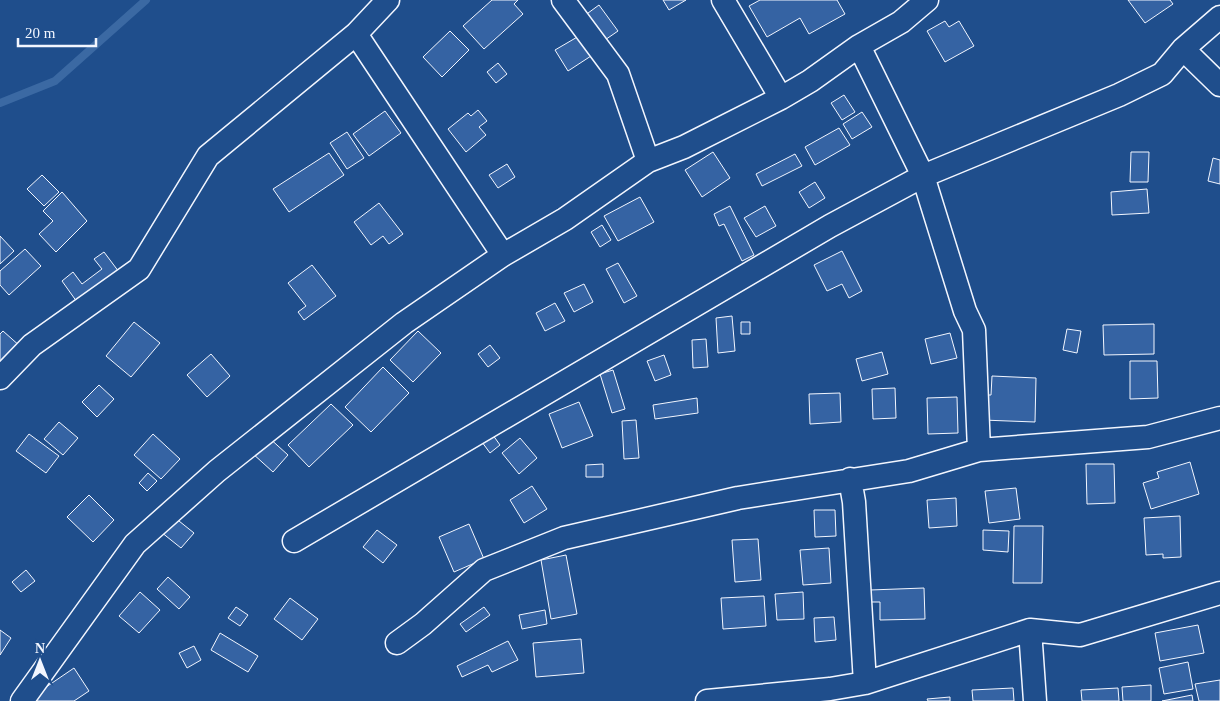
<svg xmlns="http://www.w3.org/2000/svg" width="1220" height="701" viewBox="0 0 1220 701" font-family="Georgia,serif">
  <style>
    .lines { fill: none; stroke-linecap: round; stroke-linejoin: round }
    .stream { stroke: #3b69a3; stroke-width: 8 }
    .building { fill: #3563a3; stroke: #f2f6ff }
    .minor-casing { stroke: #f2f6ff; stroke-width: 25 }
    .minor { stroke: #1f4e8c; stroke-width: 22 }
  </style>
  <rect width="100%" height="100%" fill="#1f4e8c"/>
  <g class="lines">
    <path class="stream" d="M0 103 55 81 146 0"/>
  </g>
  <path class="building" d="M492 0H518L514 4 523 14 484 49 463 26Z
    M663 0H686L669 10Z
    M760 0H837L845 14 809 34 800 18 767 37 749 6Z
    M1128 0H1170L1173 4 1145 23Z
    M599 5 618 31 602 42 584 16Z
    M945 21 949 27 959 21 974 46 945 62 927 31Z
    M450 31 469 50 442 77 423 57Z
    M579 36 591 56 568 71 555 50Z
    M498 63 507 74 496 83 487 72Z
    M844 95 855 112 842 120 831 103Z
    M478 110 487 121 479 127 486 135 466 152 448 129 468 113 471 116Z
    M385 111 401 133 369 156 353 134Z
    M862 112 872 127 852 139 843 124Z
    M839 128 850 145 815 165 805 147Z
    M347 132 364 158 347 169 330 143Z
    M713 152 730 178 702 197 685 170Z
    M1131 152H1149L1148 182H1130Z
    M329 153 344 175 289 212 273 189Z
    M795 154 802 166 762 186 756 174Z
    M1213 158 1220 160V184L1208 181Z
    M507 164 515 177 498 188 489 175Z
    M42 175 59 192 44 206 27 189Z
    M815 182 825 198 809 208 799 192Z
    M1147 189 1149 213 1112 215 1111 192Z
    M62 192 87 221 56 252 39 234 53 221 43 211Z
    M640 197 654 222 618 241 604 216Z
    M379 203 403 234 389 244 383 236 371 245 354 222Z
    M730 206 754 255 742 261 724 224 719 226 714 214Z
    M765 206 776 226 756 237 744 218Z
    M602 225 611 240 600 247 591 232Z
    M0 236 14 251 0 264Z
    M25 249 41 266 9 295 0 285V271Z
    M842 251 862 291 849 298 842 284 827 291 814 265Z
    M104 252 119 272 77 302 62 281 73 272 82 284 102 269 94 259Z
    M618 263 637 296 624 303 606 269Z
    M312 265 336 296 304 320 298 312 306 306 288 283Z
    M584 284 593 302 574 312 564 293Z
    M555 303 565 321 545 331 536 313Z
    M732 316 735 351 718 353 716 318Z
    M134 322 160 343 131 377 106 356Z
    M741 322H750V334H741Z
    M1154 324V354L1104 355 1103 325Z
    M1067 329 1081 331 1077 353 1063 350Z
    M3 331 21 347 0 371V334Z
    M418 331 441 353 413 382 390 360Z
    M950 333 957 358 931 364 925 339Z
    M706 339 708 367 693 368 692 340Z
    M490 345 500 358 488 367 478 354Z
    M882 352 888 374 862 381 856 359Z
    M211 354 230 376 207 397 187 375Z
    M664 355 671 375 655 381 647 361Z
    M1130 361H1157L1158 398 1130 399Z
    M383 367 409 393 371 432 345 407Z
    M613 370 625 409 612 413 600 374Z
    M992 376 1036 378 1035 422 982 420 983 395H991Z
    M99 385 114 399 97 417 82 402Z
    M895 388 896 418 873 419 872 389Z
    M840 393 841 422 810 424 809 394Z
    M957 397 958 433 928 434 927 398Z
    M697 398 698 413 655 419 653 405Z
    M579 402 593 436 562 448 549 414Z
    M331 404 353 425 309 467 288 445Z
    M636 420 639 458 624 459 622 421Z
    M59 422 78 438 63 455 44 439Z
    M490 431 500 445 490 453 479 438Z
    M29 434 59 456 46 473 16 451Z
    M153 434 180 459 161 479 134 455Z
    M267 436 288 455 273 472 252 453Z
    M520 438 537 458 519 474 502 453Z
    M1190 462 1199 494 1151 509 1143 483 1159 478 1157 472Z
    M603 464V477H586V465Z
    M1086 464H1114L1115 503 1087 504Z
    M148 473 157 481 147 491 139 483Z
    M532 486 547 509 524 523 510 500Z
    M1016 488 1020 519 989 523 985 491Z
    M89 495 114 520 93 542 67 517Z
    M956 498 957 526 929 528 927 500Z
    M814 510H835L836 536 815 537Z
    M1180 516 1181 557 1163 558V554L1146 555 1144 518Z
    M174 517 194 533 181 548 161 532Z
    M469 524 484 559 454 572 439 537Z
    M1014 526H1043L1042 583H1013Z
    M377 530 397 545 383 563 363 547Z
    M983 530 1009 531 1008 552 983 550Z
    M758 539 761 580 735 582 732 540Z
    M829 548 831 583 803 585 800 550Z
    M566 555 577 614 551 619 541 560Z
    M26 570 35 581 21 592 12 582Z
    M168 577 190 597 179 609 157 589Z
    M924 588 925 619 880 620V602H871L870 590Z
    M140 592 160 610 139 633 119 616Z
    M803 592 804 619 777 620 775 594Z
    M764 596 766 626 723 629 721 598Z
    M290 598 318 619 302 640 274 619Z
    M236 607 248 615 240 626 228 618Z
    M484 607 490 615 466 632 460 624Z
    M545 610 547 624 522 629 519 615Z
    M834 617 836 640 815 642 814 618Z
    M1198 625 1204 653 1160 661 1155 633Z
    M0 630 11 638 0 655Z
    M220 633 258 656 248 672 211 650Z
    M581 639 584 673 536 677 533 643Z
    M508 641 518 660 492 672 488 665 462 677 457 666Z
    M194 646 201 660 187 668 179 653Z
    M1188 662 1193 689 1164 694 1159 668Z
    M74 668 89 691 74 701H32L30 698Z
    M1220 680V701H1199L1195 684Z
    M1151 685V701H1123L1122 687Z
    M1013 688 1014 701H973L972 690Z
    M1118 688 1119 701H1082L1081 690Z
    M1192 695 1193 701H1162Z
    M950 697V701H928L927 699Z"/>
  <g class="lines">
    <defs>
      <path id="minor" d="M563 0 618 74 648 161
        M723 0 781 98
        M356 34 503 255
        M859 46 923 176 965 311 974 330 979 450
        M1183 49 1220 85
        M0 378 32 345 139 269 208 156 356 34 388 0
        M850 479 854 502 865 683
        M294 541 830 226 923 176 1119 95 1162 74 1183 49 1220 17
        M1030 630 1035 701
        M397 643 423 624 484 570 564 538 738 498 909 471 979 450 1148 437 1220 418
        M22 701 135 544 217 471 404 323 503 255 565 219 648 161 684 147 781 98 810 81 859 46 901 22 927 0
        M707 701 830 689 865 683 1030 630 1080 635 1220 593"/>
    </defs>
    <use href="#minor" class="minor-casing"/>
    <use href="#minor" class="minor"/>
  </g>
  <g transform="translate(40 661)" stroke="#1f4e8c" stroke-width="4" paint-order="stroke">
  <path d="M0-4L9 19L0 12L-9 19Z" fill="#f2f6ff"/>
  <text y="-8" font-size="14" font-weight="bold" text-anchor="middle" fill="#f2f6ff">N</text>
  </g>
  <path d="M18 38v8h78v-8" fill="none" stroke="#f2f6ff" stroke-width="2.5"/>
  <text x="25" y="38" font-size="15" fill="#f2f6ff" stroke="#1f4e8c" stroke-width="4" paint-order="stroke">20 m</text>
</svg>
